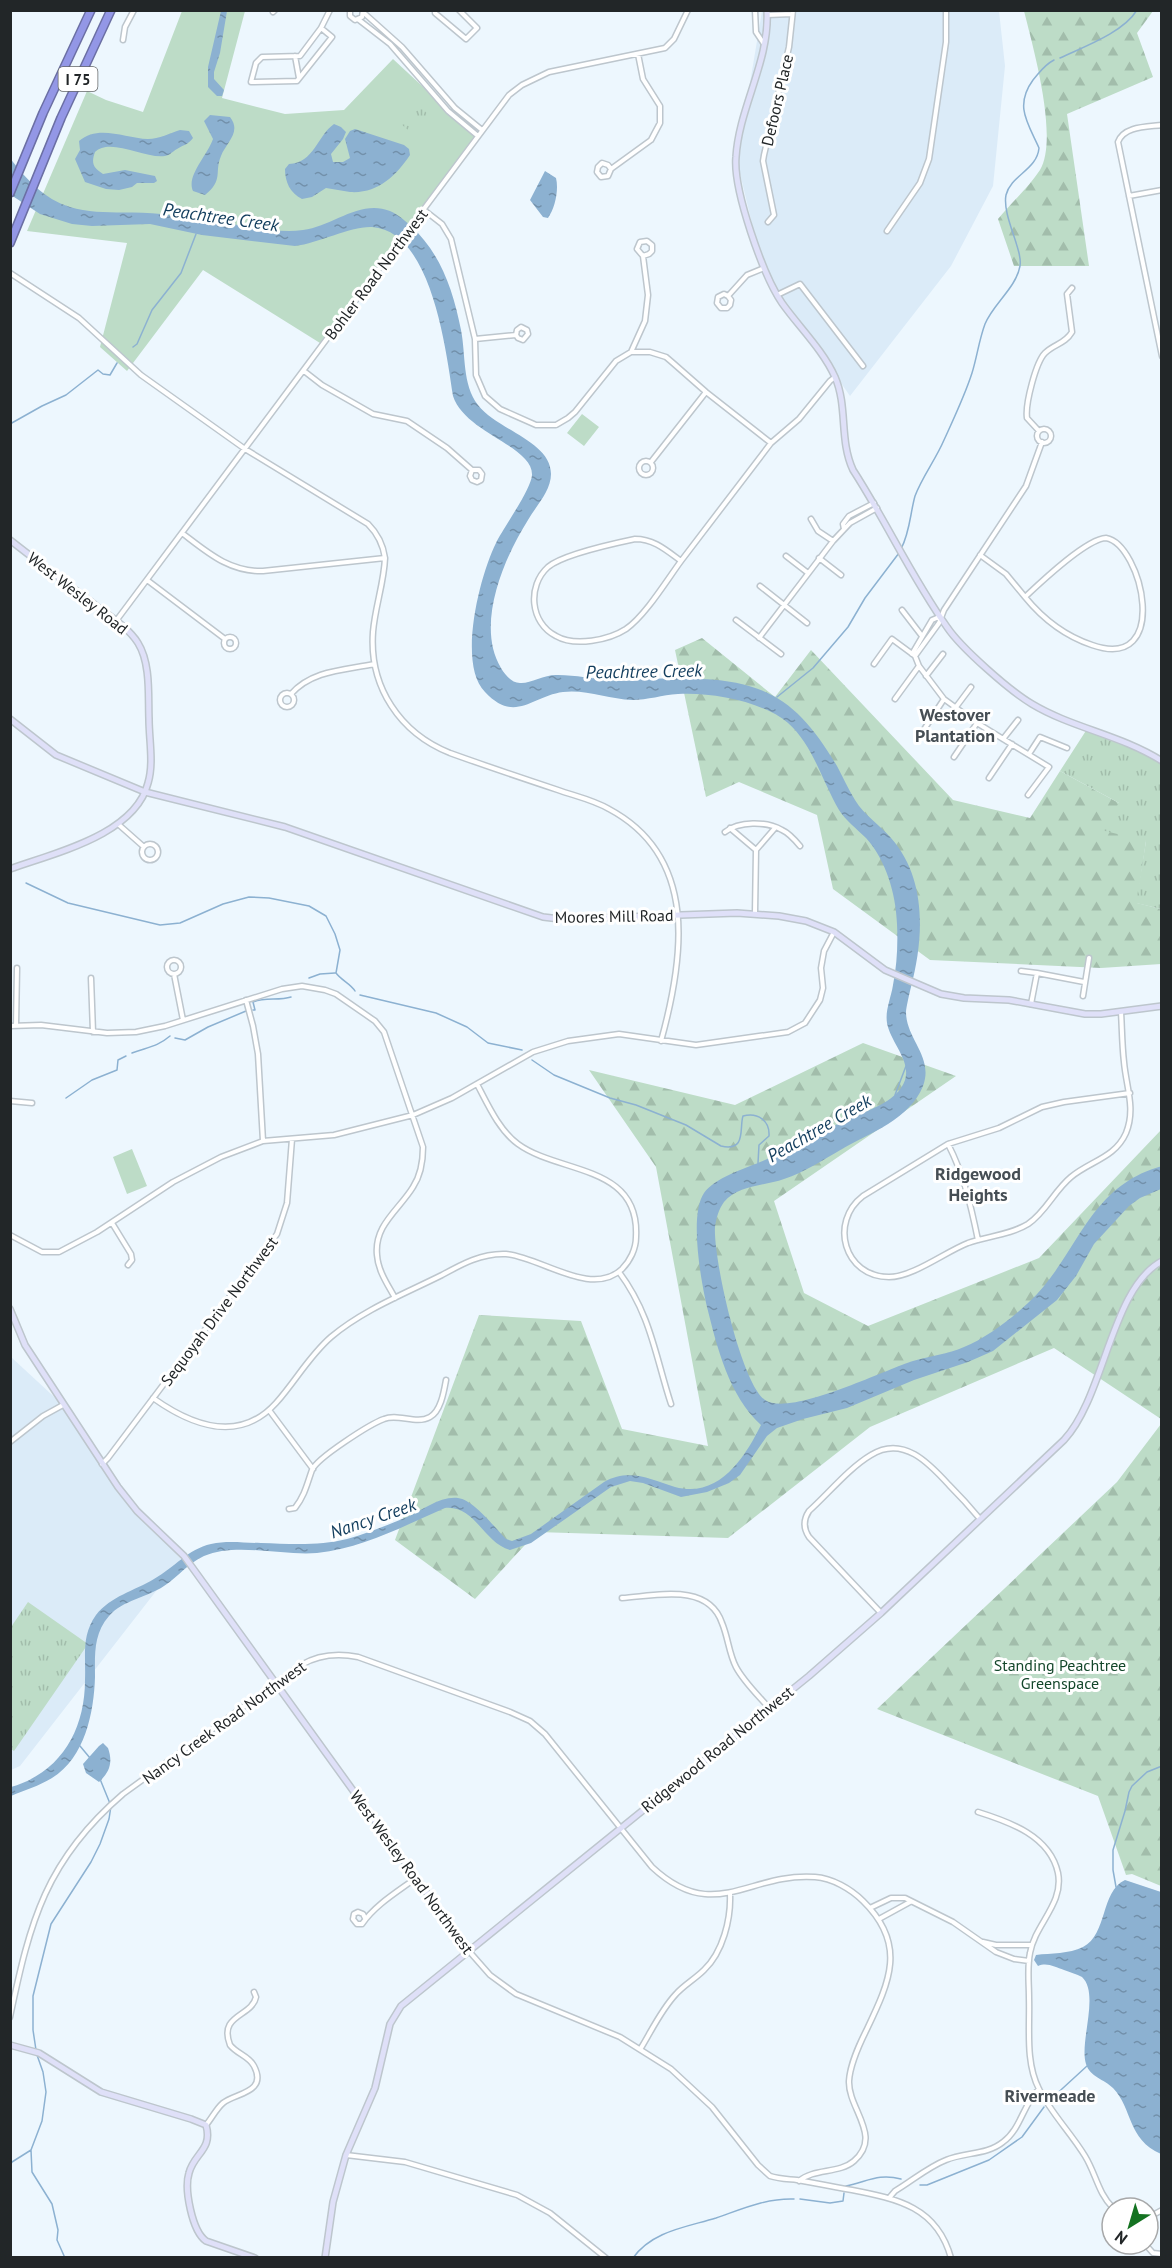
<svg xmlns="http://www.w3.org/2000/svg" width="1172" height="2268" viewBox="0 0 1172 2268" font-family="'PT Sans',sans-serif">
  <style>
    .built { fill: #dbebf8 }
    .green { fill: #bddcc7 }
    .forest { fill: url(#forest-firs) }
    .park { fill: url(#park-tufts) }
    .water { fill: url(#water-ripples) }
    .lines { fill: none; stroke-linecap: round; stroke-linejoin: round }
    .stream { stroke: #8cb1d1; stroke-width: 1.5 }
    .street-casing { stroke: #bdc6cd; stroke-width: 7 }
    .secondary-casing { stroke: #bdc6cd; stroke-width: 8 }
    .highway-casing { stroke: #6b6fa4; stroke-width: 10 }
    .street { stroke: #fff; stroke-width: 4 }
    .secondary { stroke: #dfe0f8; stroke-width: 5 }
    .highway { stroke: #9397e6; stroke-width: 7 }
    .labels { text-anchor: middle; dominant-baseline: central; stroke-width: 6; stroke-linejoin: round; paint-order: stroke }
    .shield { fill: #fff; stroke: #646768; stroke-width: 1.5 }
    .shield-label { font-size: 15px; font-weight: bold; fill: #222628 }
    .street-label { font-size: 16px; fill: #222628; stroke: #fff }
    .park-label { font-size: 16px; fill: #14472b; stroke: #fff }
    .water-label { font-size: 18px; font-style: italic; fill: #123d5d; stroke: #fff }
    .neighbourhood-label { font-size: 18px; font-weight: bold; fill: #464e54; stroke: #fff }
  </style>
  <defs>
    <pattern id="forest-firs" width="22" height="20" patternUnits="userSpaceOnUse" patternTransform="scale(1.5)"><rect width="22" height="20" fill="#bddcc7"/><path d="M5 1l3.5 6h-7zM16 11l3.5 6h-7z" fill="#a2bdab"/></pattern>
    <pattern id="park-tufts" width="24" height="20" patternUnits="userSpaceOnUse" patternTransform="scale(1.5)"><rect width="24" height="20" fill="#bddcc7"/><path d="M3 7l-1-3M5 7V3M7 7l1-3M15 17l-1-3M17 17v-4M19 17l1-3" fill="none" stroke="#a2bdab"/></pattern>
    <pattern id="water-ripples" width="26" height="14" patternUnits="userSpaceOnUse" patternTransform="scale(1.5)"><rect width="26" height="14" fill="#8cb1d1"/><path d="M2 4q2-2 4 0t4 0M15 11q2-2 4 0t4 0" fill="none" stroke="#7290aa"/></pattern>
  </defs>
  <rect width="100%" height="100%" fill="#edf7fe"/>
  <path class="built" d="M762 11H999L1005 66 993 186 951 266 850 396 814 344 798 326 768 275 754 232 737 161Z
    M11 1357 63 1405 102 1464 147 1521 181 1559 20 1766 11 1770Z"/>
  <path class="green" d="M182 11H245L222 98 285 114 344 110 393 59 476 136 320 343 203 270 127 371 100 347 127 243 27 231 87 91 106 100 143 112Z
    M582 414 599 427 584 446 567 433Z
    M132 1149 147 1186 127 1194 113 1157Z"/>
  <path class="forest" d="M1024 11H1153L1137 33 1153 77 1067 114 1089 266H1014L998 219C1011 203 1029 187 1040 170 1059 138 1033 47 1024 11Z
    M702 638 775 697 811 650 953 800 1030 818 1060 771 1119 803 1146 841 1137 903 1161 909V964L1101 968 930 960 833 889 817 815 739 782 706 797 675 650Z
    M863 1043 956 1076 774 1201 804 1293 868 1326 1039 1258 1161 1130V1419L1054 1348 870 1427 728 1538 537 1532 475 1599 395 1540 479 1315 581 1321 622 1429 708 1446 656 1167 589 1070 735 1105Z
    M1161 1424V1886L1132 1874 1126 1875 1098 1796 877 1709 1117 1482Z"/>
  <path class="park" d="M412 100 429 115 413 134 396 120Z
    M1089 726 1150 753 1161 760V909L1136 903 1146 841 1101 830 1119 803 1060 771Z
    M28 1602 88 1644 14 1751 11 1749V1627Z"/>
  <path class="water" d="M221 11H227L220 53 214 72V79L224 90 222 96H217L208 87V67Z
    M210 115 230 117C242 132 226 143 221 156 214 172 224 180 205 195L193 191C186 176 207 156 213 139L204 121Z
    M334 124 341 127 346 132 343 139 331 154 333 162H343L350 158 345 139 350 131 355 129 404 145 409 149 410 155C396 176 377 194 350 192 342 191 334 189 326 188L312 197 302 199C290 193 285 182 285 169L289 164C314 163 317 136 334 124Z
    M180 130 189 131 193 138C188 145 183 145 177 149 172 152 170 155 165 156 145 159 110 137 95 152 91 163 93 168 103 174L125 170 155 176 157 181 154 183H137L132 187 119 190 106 189 85 182 75 159 80 150 79 141C98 124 125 138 148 139 159 139 170 133 180 130Z
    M10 158C26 179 44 199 70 207 98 216 131 210 161 214 186 217 213 221 238 225 260 228 281 233 303 230 333 226 360 199 390 211 399 215 404 220 411 226 441 254 453 290 461 330 466 355 462 384 478 405 497 430 551 441 551 474 551 491 536 506 528 520 504 558 475 625 501 668 505 675 512 683 520 683 530 684 545 674 558 675 576 675 593 679 610 680 641 680 671 677 702 679 772 682 802 707 837 766 843 777 848 789 855 800 864 815 880 825 891 838 927 879 924 937 911 987 910 991 906 1008 906 1012 906 1039 934 1057 923 1086 910 1119 870 1133 842 1149 823 1160 805 1172 784 1179 765 1186 738 1185 724 1202 719 1209 716 1218 715 1227 713 1258 741 1383 765 1400 790 1417 884 1370 913 1361 930 1356 948 1354 964 1347 986 1338 1010 1320 1028 1303 1079 1256 1086 1187 1162 1166L1161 1189 1140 1198 1129 1206 1094 1244 1076 1276 1057 1300 993 1351 968 1362 914 1380 847 1408 803 1419 777 1428 767 1436 740 1475 729 1483 707 1492 681 1497 643 1483 630 1481 611 1487 531 1543 510 1550C484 1543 475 1505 445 1508 403 1526 364 1548 317 1553 282 1556 236 1542 204 1556 188 1563 178 1577 164 1586 146 1598 123 1600 109 1616 93 1634 95 1656 95 1677 94 1712 85 1758 52 1778 39 1786 25 1790 11 1796V1787C60 1773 85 1731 85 1680 86 1656 81 1636 96 1615 111 1596 134 1591 154 1579 174 1568 188 1549 211 1544 228 1540 244 1543 261 1543 290 1544 320 1546 347 1539 368 1533 388 1525 407 1517 423 1510 440 1496 458 1498 474 1500 495 1528 506 1539L512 1541 531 1534 604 1482C629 1468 650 1479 675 1487 719 1499 745 1457 761 1425 729 1396 717 1347 707 1307 701 1281 689 1215 704 1193 716 1176 753 1166 772 1157 798 1145 823 1131 848 1119 866 1111 890 1104 901 1088 917 1065 891 1045 887 1023 885 1010 891 998 893 985 897 965 898 944 897 924 896 894 886 860 866 838 857 829 846 821 839 810 823 783 813 745 788 723 762 701 711 692 678 694 662 695 648 700 632 700 609 699 585 689 563 692 532 696 515 724 485 692 457 664 480 575 496 543 503 528 531 490 532 475 533 446 465 433 453 396 446 351 432 231 372 227 351 226 319 243 295 246L202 235 150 224 92 226 72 224 40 214 11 195Z
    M545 171 556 178C559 190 555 208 548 218L543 217 530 200Z
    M103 1743 108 1748C113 1762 110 1772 99 1782L86 1773 83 1764 99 1746Z
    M1125 1880 1161 1892V2154C1127 2139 1133 2109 1113 2088 1104 2079 1090 2077 1086 2064 1079 2042 1100 1994 1082 1977 1077 1974 1069 1972 1064 1970 1055 1967 1047 1962 1038 1966L1034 1960 1036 1955C1051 1953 1069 1954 1083 1947 1108 1934 1100 1892 1125 1880Z"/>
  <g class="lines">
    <path class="stream" d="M1060 58C1083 47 1123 33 1137 10
      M133 347 137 344 152 310 181 273 196 234
      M10 424 42 406 66 395 98 370 103 374 110 375 117 363
      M901 549C910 532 910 514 915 496 922 477 936 459 944 440 954 418 965 395 972 373 977 357 979 340 985 324 993 304 1016 288 1020 266 1023 250 1002 216 1006 195 1011 175 1037 170 1039 148 1028 123 1014 106 1033 80 1040 72 1044 65 1054 60
      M777 697 813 668 848 627 865 598 899 553
      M26 883 68 903 160 925 180 923 223 904 249 897 269 898 309 906 326 916 335 934 340 950 336 973C341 980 351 984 355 991
      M309 978 320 974 335 973
      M360 995 436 1013 467 1027 488 1043 522 1050
      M253 1010H255L253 1002C265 997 279 1001 291 997
      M175 1038 185 1040 208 1027 246 1011
      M132 1053C148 1047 157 1047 170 1036
      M532 1060 554 1075 610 1098 636 1105 686 1125 721 1146C747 1152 739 1128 743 1116 758 1112 770 1121 769 1136L759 1145 758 1163
      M895 1095 906 1066
      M66 1098 92 1080 117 1070 118 1060 126 1056
      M80 1746 90 1758
      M1116 1887 1113 1870V1850L1125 1811 1129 1792 1132 1786 1147 1772 1162 1766
      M36 2050 33 2030V1996L51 1924 91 1862 100 1844 109 1819 111 1806 100 1779
      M37 2055 43 2072 46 2092 42 2121 31 2150 32 2172 52 2204 58 2230 57 2240 65 2258
      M1051 2099 1087 2066
      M10 2166 12 2162 31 2150
      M920 2185H927L989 2160 1022 2137 1044 2107
      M846 2186C867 2182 878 2173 901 2179
      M800 2199 830 2203 843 2201 844 2193
      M633 2258C652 2231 687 2227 716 2218 742 2209 766 2198 794 2199"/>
    <defs>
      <path id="street" d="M350 10V16L355 20 362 17 363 10
        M435 10V13L466 39 477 28 459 10
        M755 10 756 32 764 44
        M273 12 275 10
        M364 13 402 47 455 108 482 130
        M767 15 792 14
        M359 20 390 44 448 111 478 136
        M321 28 332 37 297 81 251 82 256 63 262 57 300 56Z
        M321 28 330 10
        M123 40 125 27 134 10
        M295 56 299 78
        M1162 125C1147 127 1124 126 1118 142L1162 356
        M611 169 608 165 602 163 598 167 597 172 601 177 608 176 611 169 651 140 660 123V106L643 79 638 54
        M1129 196 1162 190
        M424 210 442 224 451 239 475 339 476 375 485 396 500 409 536 425H556L568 418 575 412 616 361 631 352H650L666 357 673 363 706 392 771 443
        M768 222 774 215 763 161 764 155 789 47 793 10
        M887 231 920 183 929 159 946 42V10
        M10 273 79 318 141 375 245 449 368 524C378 534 383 544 385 558 384 583 375 607 373 632 369 687 400 733 450 753 486 766 522 778 558 790 575 796 594 800 609 809 699 857 684 958 661 1041
        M777 295 800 284 863 366
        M728 296 731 300 730 305 727 308H721L717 303 718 297 724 294 728 296 747 275 764 268
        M475 339 516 335 518 338 523 340 528 334 527 330 521 327 517 330 516 335
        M631 352 645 321 648 295 643 256 637 249 640 242 647 241 652 245V251L649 254 643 256
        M304 371 322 385 373 414 407 421 447 448 472 470H479L482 474 481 480 477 482 472 480 470 476 472 470
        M1037 436a7 7 0 1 1 14 0a7 7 0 1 1-14 0Z
        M1039 431 1027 418C1025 404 1036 362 1045 353 1054 344 1065 344 1072 332L1067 294 1072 288
        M639 468a7 7 0 1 1 14 0a7 7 0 1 1-14 0Z
        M651 462 706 392
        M811 519 818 531 833 541
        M844 529 843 524 849 516 874 503
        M182 533C207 552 229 572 263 571L385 558
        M1106 538C1142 544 1172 673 1092 645 1065 636 1043 619 1025 597 1041 582 1086 539 1106 538Z
        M635 539C654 539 666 550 681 561 667 580 645 616 626 629 609 640 575 647 556 636 530 623 527 586 548 567 562 555 616 543 635 539Z
        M980 555 1006 574 1025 597
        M786 556 808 573
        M819 558 841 575
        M681 561 771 443 799 419 830 381 835 377
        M147 580 225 639
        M760 586 807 623
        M902 610 922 636
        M736 620 781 654
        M116 621 509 95 522 85 549 72 665 48 674 39 688 10
        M224 643a6 6 0 1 1 12 0a6 6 0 1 1-12 0Z
        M759 638 833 541 850 523 877 508
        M912 654 932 620 939 617
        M915 656 939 623 944 610 1026 486 1042 442
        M874 664 892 639 915 656 919 666 944 699 977 723 1049 767 1028 795
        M926 676 943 654
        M280 700a7 7 0 1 1 14 0a7 7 0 1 1-14 0Z
        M291 694C312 670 345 670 374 664
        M895 699 919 666
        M956 707 971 687
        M923 731 944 699
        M1003 739 1018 720
        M1029 754 1040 737 1067 748
        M954 757 977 723
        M989 778 1012 744
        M118 824 144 847
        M730 828 756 850 755 913
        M725 832C739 821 766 821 782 830 789 833 795 840 800 846
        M142 852a8 8 0 1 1 16 0a8 8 0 1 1-16 0Z
        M756 850 775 828
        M167 967a7 7 0 1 1 14 0a7 7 0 1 1-14 0Z
        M1021 971 1037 973
        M174 974 183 1020
        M91 978 93 1032
        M1083 996 1089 958
        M246 1000 253 1026 258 1054 263 1141
        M1031 1004 1037 973 1084 982
        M1121 1012C1122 1028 1122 1045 1124 1062 1126 1086 1136 1109 1126 1133 1115 1158 1090 1161 1071 1177 1054 1191 1046 1212 1028 1224 1010 1235 988 1236 968 1243 945 1252 913 1277 889 1277 844 1277 829 1222 863 1196L948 1144 999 1128 1042 1107 1064 1102 1130 1093
        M10 1026 41 1025 107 1033 136 1032 165 1026 282 989 302 986 325 990 336 994 375 1021 384 1032 423 1147C423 1161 421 1175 413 1187 399 1210 374 1225 377 1255 378 1271 388 1285 395 1298
        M16 1026 17 968
        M10 1101 32 1103
        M948 1144C964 1175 971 1206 978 1240
        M112 1223 131 1254 132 1260 128 1265
        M10 1235 42 1252H59L97 1232 173 1182 221 1157 263 1141 334 1135 413 1115 452 1098 533 1052 568 1041 619 1034 696 1045 788 1032 805 1023 820 1000 823 988 821 968 824 951 834 932
        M619 1272C651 1315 655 1355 671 1404
        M153 1398C191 1425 239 1444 276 1403 295 1382 309 1356 331 1337 363 1310 404 1294 442 1275 462 1264 482 1253 506 1254 541 1257 591 1298 622 1269 630 1261 636 1249 636 1237 640 1164 559 1174 518 1144 499 1130 488 1105 477 1084
        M269 1410 313 1469
        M10 1442 43 1416 63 1405
        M102 1464 108 1458 277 1234 287 1203 292 1139
        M289 1509 295 1508C305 1495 307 1484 312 1470 317 1458 370 1424 384 1419 398 1413 416 1425 430 1417 441 1411 444 1391 446 1380
        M622 1598C655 1596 708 1582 722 1623 728 1637 729 1654 736 1667 744 1682 758 1695 769 1708
        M881 1613 809 1537C803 1528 803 1520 809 1511 828 1494 849 1468 871 1455 903 1435 929 1463 949 1485 960 1496 970 1507 980 1519
        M978 1812C1010 1822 1050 1836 1058 1873 1064 1904 1035 1924 1030 1953 1027 1967 1029 1983 1029 1998 1030 2027 1025 2062 1039 2089 1051 2113 1071 2133 1085 2156 1096 2174 1098 2193 1113 2208
        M870 1908 891 1898H905L953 1922 996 1952 1014 1959 1029 1961
        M365 1918 363 1914 358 1912 354 1914 353 1919 357 1924H362C375 1905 397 1892 416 1878
        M879 1919 910 1902
        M983 1942 996 1945H1032
        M468 1950 490 1975 516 1994 620 2037 671 2069 712 2107 758 2165 770 2176C779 2179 788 2179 797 2180 816 2183 834 2187 852 2190 898 2199 937 2207 951 2258
        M10 2017C30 1921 46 1860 123 1794L301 1665C318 1655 338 1653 358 1657L510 1712 530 1721 545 1734 652 1867C714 1925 749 1872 815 1877 832 1878 851 1889 863 1901 907 1944 890 1981 867 2029 859 2045 850 2064 849 2081 848 2109 883 2136 854 2161 839 2174 814 2168 799 2181
        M641 2048C652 2030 661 2010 676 1994 684 1985 695 1979 704 1970 723 1952 731 1919 730 1894
        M206 2125C212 2118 216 2109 223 2103 235 2093 268 2093 254 2066 249 2056 237 2054 230 2045 218 2014 252 2017 256 1997L254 1992
        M346 2155 405 2162 517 2195 550 2213 606 2258
        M889 2198 895 2191C912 2181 928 2167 946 2160 965 2152 987 2155 1003 2142 1021 2129 1023 2104 1039 2089
        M1148 2225 1153 2215 1162 2210
        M1145 2244 1153 2253 1162 2254"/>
      <path id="secondary" d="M767 10C770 61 739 107 736 157 733 190 763 275 782 303 799 327 823 350 835 377 848 407 839 440 853 470 886 521 912 578 947 627 961 648 1010 691 1032 704 1072 728 1121 735 1162 761
        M10 540C38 562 66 583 94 604 109 616 128 627 138 643 151 664 148 696 149 719 149 740 154 763 148 783 135 835 54 853 10 869
        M10 719 56 755 145 792 285 827 543 917 560 919 624 917 737 913 779 916 806 921 834 932 885 970 941 994 964 998 1009 1000 1085 1014H1101L1162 1006
        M10 1309 25 1345 118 1487 137 1511 184 1556 468 1950
        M10 2045 39 2053 101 2092 191 2119 206 2125C213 2150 194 2153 189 2173 184 2189 192 2231 206 2241L255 2258
        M325 2258 333 2202 346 2155 375 2088 390 2024 401 2006 809 1676 881 1613 1064 1440C1105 1396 1111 1288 1162 1261"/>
      <path id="highway" d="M10 193 43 113 91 10
        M10 243 61 118 111 10"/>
    </defs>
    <use href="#street" class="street-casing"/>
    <use href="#secondary" class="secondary-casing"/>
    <use href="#highway" class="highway-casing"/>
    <use href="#street" class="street"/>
    <use href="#secondary" class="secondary"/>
    <use href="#highway" class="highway"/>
  </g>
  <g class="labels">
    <rect class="shield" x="58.5" y="67" width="39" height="24" rx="4.5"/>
    <g class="shield-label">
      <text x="78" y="79">I 75</text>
    </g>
    <g class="street-label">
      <text transform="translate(777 100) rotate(-77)">Defoors Place</text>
      <text transform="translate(376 274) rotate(-53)">Bohler Road Northwest</text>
      <text transform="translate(78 593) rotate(38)">West Wesley Road</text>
      <text transform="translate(614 916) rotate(-1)">Moores Mill Road</text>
      <text transform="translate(219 1311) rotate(-53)">Sequoyah Drive Northwest</text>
      <text transform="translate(224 1722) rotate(-36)">Nancy Creek Road Northwest</text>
      <text transform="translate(717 1749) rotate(-39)">Ridgewood Road Northwest</text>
      <text transform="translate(412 1872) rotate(54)">West Wesley Road Northwest</text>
    </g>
    <g class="park-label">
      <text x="1060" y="1665">Standing Peachtree<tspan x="1060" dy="18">Greenspace</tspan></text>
    </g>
    <g class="water-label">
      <text transform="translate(221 217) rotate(8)">Peachtree Creek</text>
      <text transform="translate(644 671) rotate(-1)">Peachtree Creek</text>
      <text transform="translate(819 1128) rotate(-30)">Peachtree Creek</text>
      <text transform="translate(373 1518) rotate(-19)">Nancy Creek</text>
    </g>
    <g class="neighbourhood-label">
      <text x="955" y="714">Westover<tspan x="955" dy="21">Plantation</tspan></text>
      <text x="978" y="1173">Ridgewood<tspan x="978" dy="21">Heights</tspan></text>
      <text x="1050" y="2095">Rivermeade</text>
    </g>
  </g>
  <rect width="1172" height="2268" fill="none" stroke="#222628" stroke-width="24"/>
  <g transform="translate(1130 2226) rotate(217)"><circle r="28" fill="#ffffff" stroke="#a7a8a9" stroke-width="1.5"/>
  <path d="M0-4.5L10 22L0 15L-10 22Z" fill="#147221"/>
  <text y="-9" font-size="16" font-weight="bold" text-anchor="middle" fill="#222628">N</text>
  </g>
</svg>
